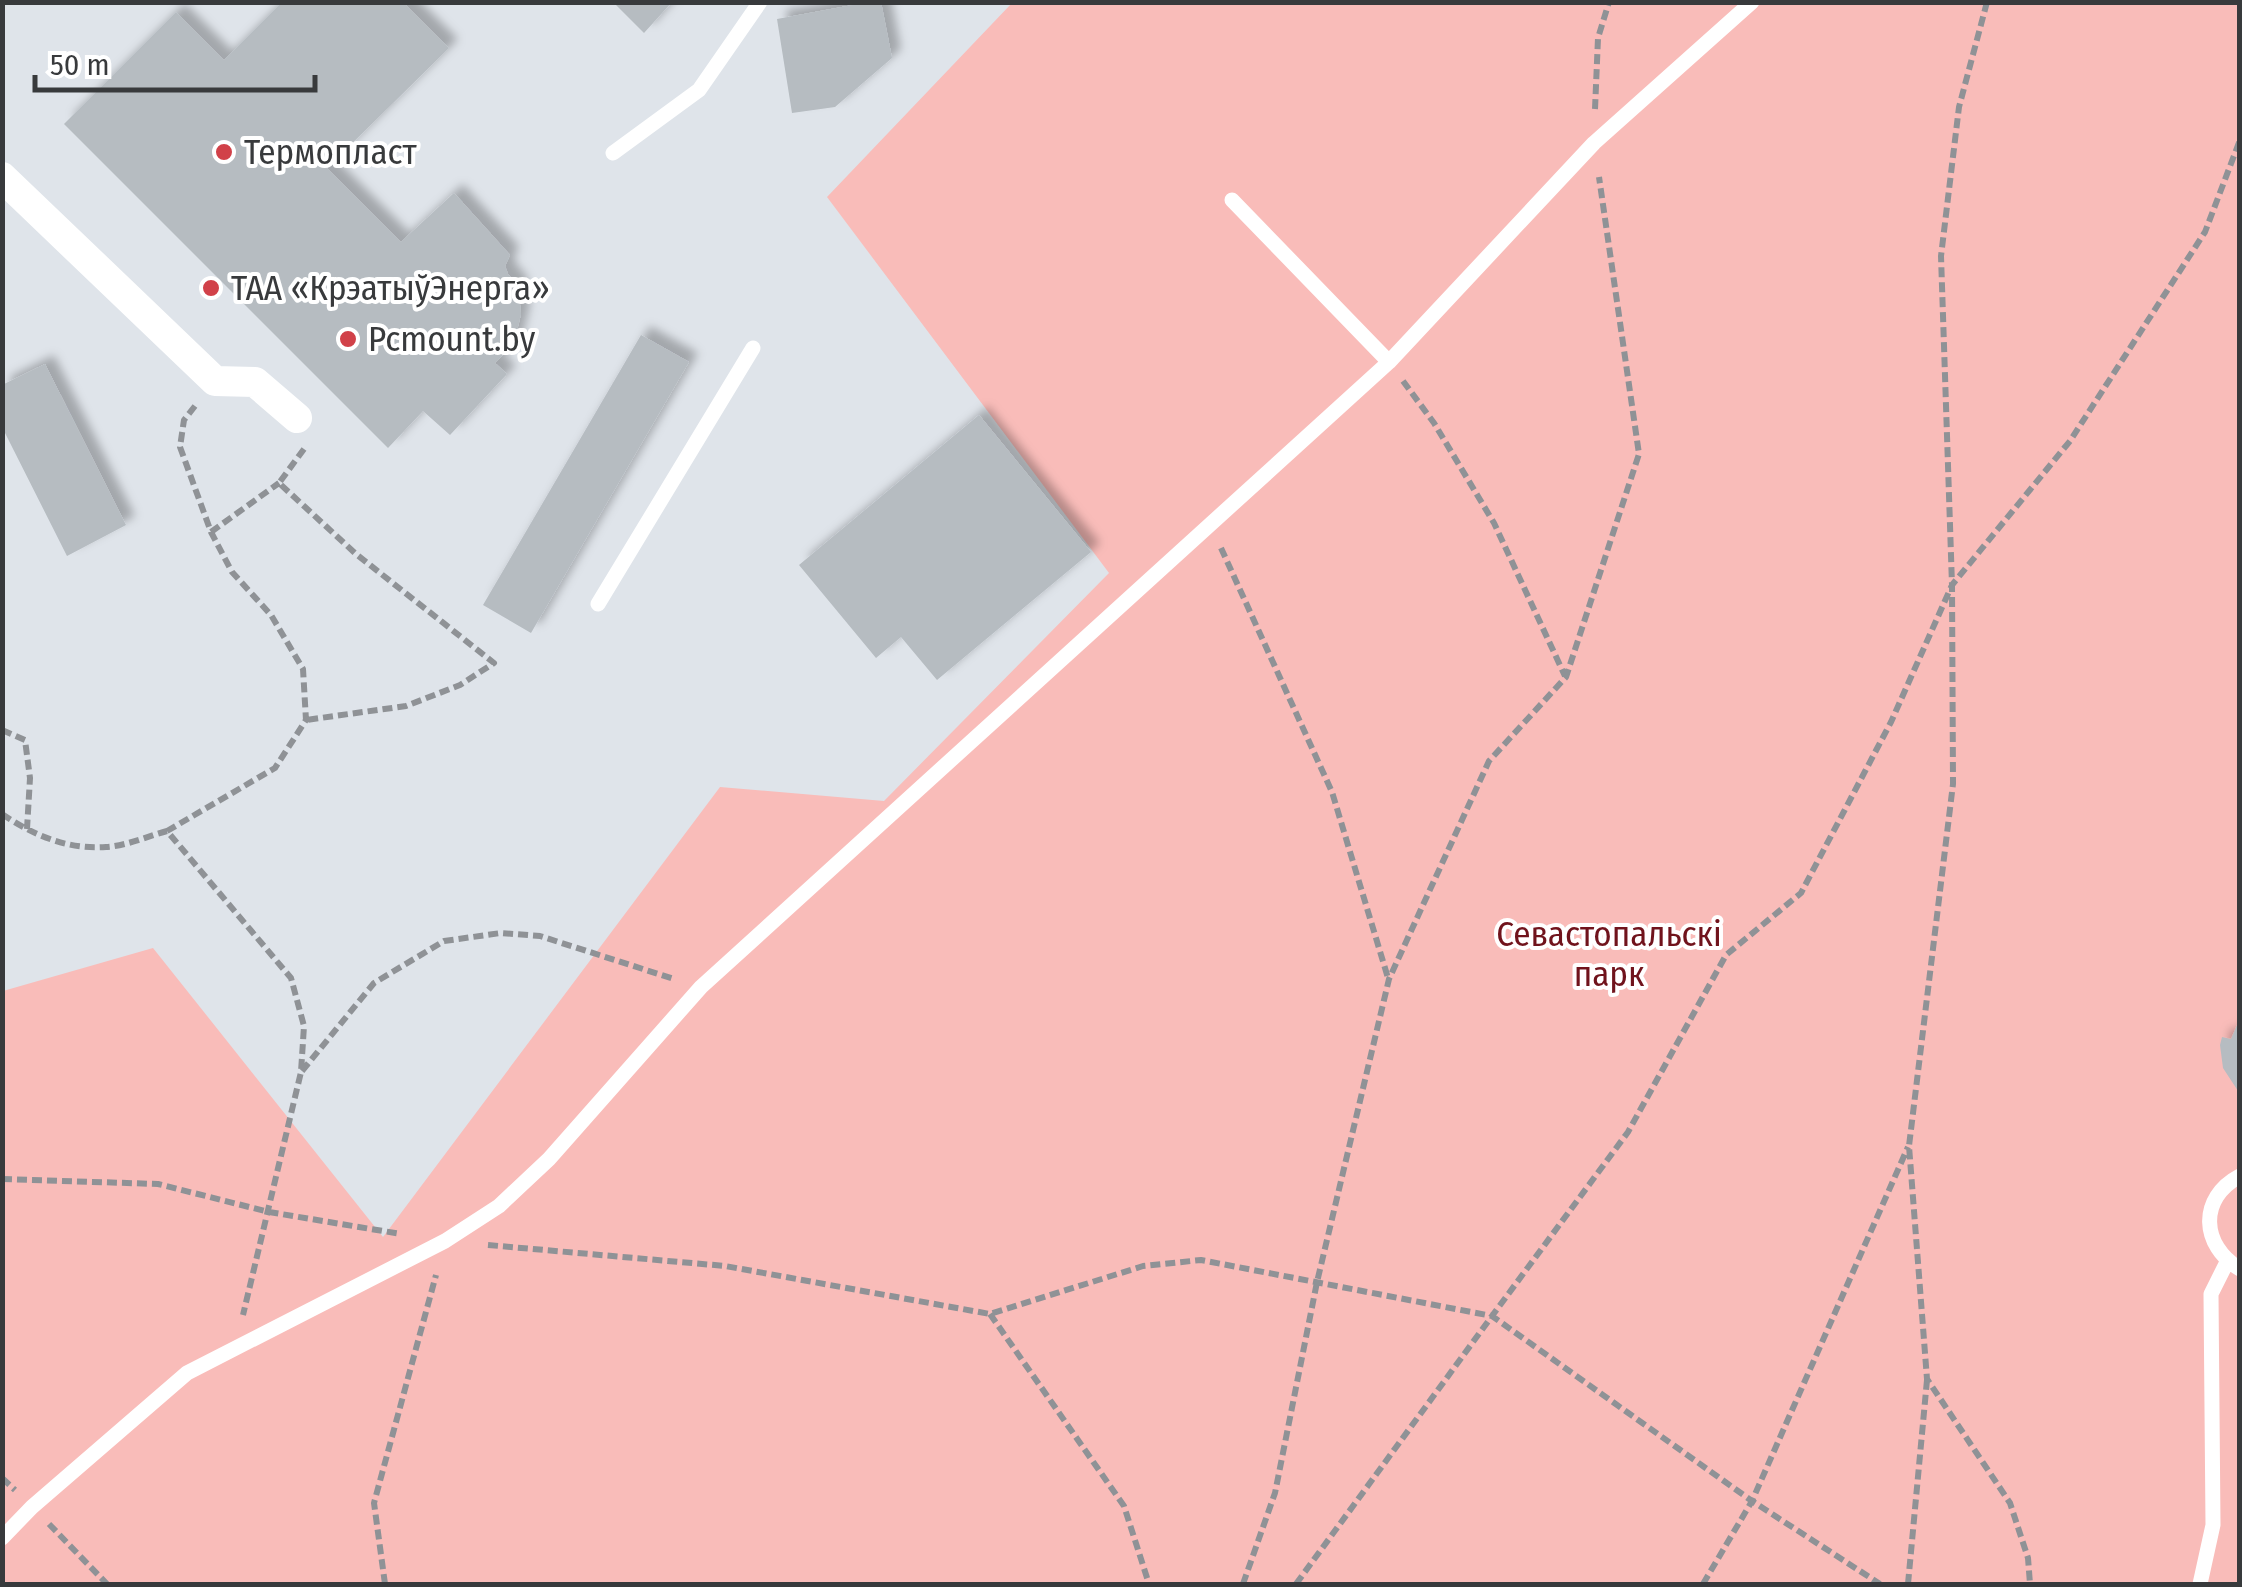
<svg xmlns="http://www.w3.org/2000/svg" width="2242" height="1587" viewBox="0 0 2242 1587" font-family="'Fira Sans Condensed',sans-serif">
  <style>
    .green { fill: #f9bcb9 }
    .building { fill: #b6bcc1; filter: url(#shadow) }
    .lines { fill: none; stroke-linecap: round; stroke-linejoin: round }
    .path { stroke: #8f9296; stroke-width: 6; stroke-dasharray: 10 5; stroke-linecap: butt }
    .service { stroke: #fff; stroke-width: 15 }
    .minor { stroke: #fff; stroke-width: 30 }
    .poi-dot { fill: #d14149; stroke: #fff; stroke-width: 4 }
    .labels { text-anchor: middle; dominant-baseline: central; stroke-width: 8; stroke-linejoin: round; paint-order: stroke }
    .poi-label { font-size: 35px; fill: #383a3c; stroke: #fff; text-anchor: start }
    .park-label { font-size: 35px; fill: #70131c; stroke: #fff }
  </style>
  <defs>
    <filter id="shadow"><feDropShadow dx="9" dy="-9" stdDeviation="5" flood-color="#0004"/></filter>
  </defs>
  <rect width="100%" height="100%" fill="#dfe4ea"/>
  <path class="green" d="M1012 3H2239V1584H3V991L153 948 383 1237 720 787 884 801 1109 573 827 197Z"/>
  <path class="building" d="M282 2H403L449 48 327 168 401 242 454 193 510 255 505 266 508 274 518 285 521 314 514 343 495 363 507 374 450 435 423 411 388 448 64 124 176 12 224 60Z
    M613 2H672L644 33Z
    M869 2H881L892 58 835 107 792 113 777 19Z
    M641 335 689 362 531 633 483 605Z
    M45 364 126 525 67 556 2 427V385Z
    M979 415 1091 552 937 680 901 637 876 658 799 565Z
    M2240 1018V1094L2223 1068 2220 1045 2222 1037 2231 1039Z"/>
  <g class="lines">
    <path class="path" d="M1987 2 1959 107 1941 256 1952 585 1953 784 1909 1146 1927 1379 2010 1503 2028 1558 2030 1584
      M1595 109 1598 38 1609 2
      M1403 381 1434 423 1494 523 1565 676
      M195 406 184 420 180 447 211 532 232 572 271 615 303 669 306 720 275 768 167 831 291 978 304 1026 301 1072 243 1315
      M304 449 279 483 356 554 494 663 460 685 406 706 306 720
      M211 532 279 483
      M1221 548 1332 792 1388 978
      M2 730 25 740 30 778 27 829
      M2 814C33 835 68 850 106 847 126 846 148 836 167 831
      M302 1071 374 983 444 941 501 933 540 936 674 979
      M2 1179 158 1184 269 1212 401 1234
      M488 1245 725 1266 990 1314 1143 1266 1201 1260 1492 1316 1628 1132 1726 955 1801 893 1891 722 1952 585 2070 441 2205 232 2240 140
      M990 1314 1124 1506 1149 1584
      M2 1478 15 1490
      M49 1524 107 1584
      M385 1584 374 1503 436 1275
      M1243 1584 1275 1493 1317 1282 1389 979 1489 761 1566 677 1639 454 1599 177
      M1296 1584 1492 1316 1752 1501 1880 1584
      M1703 1584 1752 1501 1908 1147
      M1908 1584 1927 1380"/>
    <path class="service" d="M613 153 699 90 760 2
      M1232 200 1389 362
      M598 604 753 348
      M2240 1176C2198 1198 2201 1246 2240 1269
      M2 1538 32 1507 187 1373 445 1241 499 1206 549 1159 701 987 1389 362 1594 143 1752 2
      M2200 1584 2213 1525 2211 1294 2227 1262"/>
    <path class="minor" d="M2 177 215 381 255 382 297 418"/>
  </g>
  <g class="poi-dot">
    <circle cx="224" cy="152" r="10"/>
    <circle cx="211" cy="288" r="10"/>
    <circle cx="348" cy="339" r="10"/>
  </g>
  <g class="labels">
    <g class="poi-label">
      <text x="244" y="152">Термопласт</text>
      <text x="231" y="288">ТАА «КрэатыўЭнерга»</text>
      <text x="368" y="339">Pcmount.by</text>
    </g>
    <g class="park-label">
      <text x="1609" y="934">Севастопальскі<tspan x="1609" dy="40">парк</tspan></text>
    </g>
  </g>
  <rect width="2242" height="1587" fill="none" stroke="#383a3c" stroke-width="10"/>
  <path d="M35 75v15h280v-15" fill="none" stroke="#383a3c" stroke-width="5"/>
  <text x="50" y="75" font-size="30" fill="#383a3c" stroke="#ffffff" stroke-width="8" paint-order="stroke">50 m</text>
</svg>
